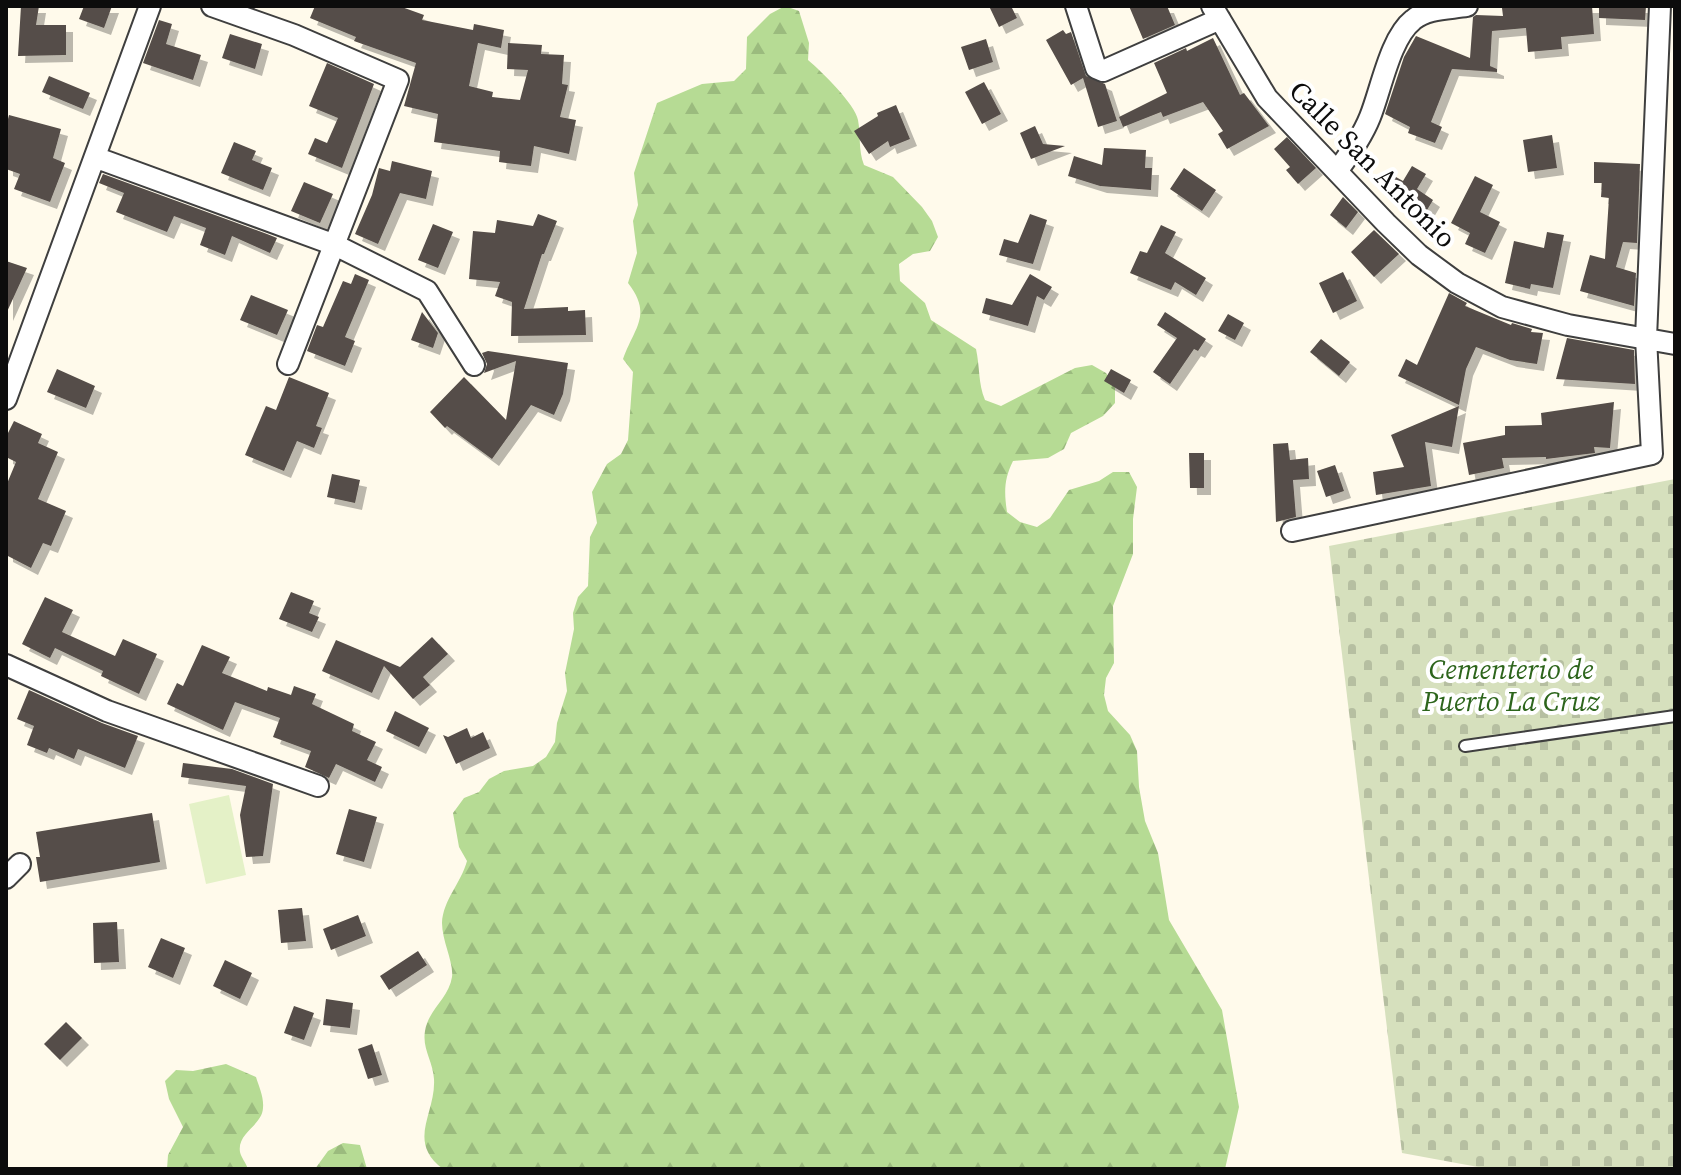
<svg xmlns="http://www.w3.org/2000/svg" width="1681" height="1175" viewBox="0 0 1681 1175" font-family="'Source Serif 4',serif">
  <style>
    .forest { fill: url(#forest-firs) }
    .cemetery { fill: url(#cemetery-stones) }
    .pitch { fill: #e4f1c7 }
    .building { fill: #554d48; filter: url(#shadow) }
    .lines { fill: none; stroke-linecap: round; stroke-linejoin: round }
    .lane-casing { stroke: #3f3f3f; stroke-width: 14 }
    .street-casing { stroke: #3f3f3f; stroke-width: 24 }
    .lane { stroke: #fff; stroke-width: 10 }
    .street { stroke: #fff; stroke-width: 20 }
    .labels { text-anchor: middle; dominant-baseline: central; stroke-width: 8; stroke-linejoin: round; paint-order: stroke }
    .street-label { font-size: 28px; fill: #0c0c0c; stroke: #fff }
    .park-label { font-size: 28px; font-style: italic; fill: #2d651c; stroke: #fff }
  </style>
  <defs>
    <pattern id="forest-firs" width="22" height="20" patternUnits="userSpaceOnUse" patternTransform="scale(2)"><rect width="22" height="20" fill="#b6db94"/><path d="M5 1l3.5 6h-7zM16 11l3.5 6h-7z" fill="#9bbb7e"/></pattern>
    <pattern id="cemetery-stones" width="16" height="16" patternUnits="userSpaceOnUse" patternTransform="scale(2)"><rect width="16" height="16" fill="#d6e0bd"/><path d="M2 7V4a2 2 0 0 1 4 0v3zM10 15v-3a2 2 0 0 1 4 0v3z" fill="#b6bfa1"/></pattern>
    <filter id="shadow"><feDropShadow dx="7" dy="7" stdDeviation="0" flood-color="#0004"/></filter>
  </defs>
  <rect width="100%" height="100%" fill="#fffaeb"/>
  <path class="forest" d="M785 6 799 11 809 43 808 60C822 72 855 104 858 120 861 136 858 149 864 165L893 177 922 207 932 221 938 237 930 251 913 254 899 264 900 281 925 303 931 320 976 349C980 367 978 383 985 400L1001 406 1075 368 1092 365 1106 373 1115 386V403L1103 416 1071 433 1064 449 1048 458 1013 461C1004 479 1004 492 1007 512L1020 522 1037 527 1050 518 1069 490 1099 481 1113 472H1129L1137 487 1133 519V554L1113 606 1114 663 1106 678 1104 695 1108 711 1130 735 1137 751 1139 787 1145 821 1158 853 1169 920 1222 1010 1239 1107 1225 1169H443C406 1141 436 1114 434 1079 433 1061 422 1049 425 1031 428 1010 449 998 452 977 454 963 442 941 442 923 443 900 461 883 467 861L459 847 453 813 464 798 479 792 489 779 504 771 533 766 546 757 555 742 557 723 567 691 565 673 574 629 573 613 578 597 588 586 590 537 597 523 592 492 607 464 621 454 628 440 633 372 623 359C634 328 653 315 628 283L637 253 633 221 638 205 634 173 657 103 702 84 734 81 746 69 747 37 770 14Z
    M226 1064 256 1077C259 1087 264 1097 263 1108 262 1126 237 1132 240 1152 241 1157 246 1163 248 1169H167L168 1155 183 1127 169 1099 165 1081 176 1070 193 1071Z
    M343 1143 360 1145 367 1169H315L328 1151Z"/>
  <path class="cemetery" d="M1675 479V1169H1489L1402 1153 1329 546Z"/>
  <path class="pitch" d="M229 795 246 875 206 884 189 804Z"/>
  <path class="building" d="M21 6H39L36 25H66V55L18 56Z
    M84 6H112L104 28 79 19Z
    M315 6H399L424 15 422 20 473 30 474 24 504 30 501 48 478 43 469 86 493 92 492 97 520 100 528 70 507 69 508 43 542 45 541 54 564 55 562 84 568 85 560 117 576 120 569 154 534 146 531 166 499 162 500 151 434 142 438 114 404 106 416 63 354 41 356 37 310 18Z
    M989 6H1011L1017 18 999 27Z
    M1129 6H1167L1175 25 1143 39Z
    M1518 6H1592L1594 34 1561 37 1562 49 1528 52 1526 28 1492 31 1490 66 1497 69V72L1452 69 1431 122 1442 127 1435 143 1408 133 1410 127 1385 114 1404 57 1416 36 1470 58 1473 17 1476 15 1503 16 1502 8Z
    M1599 6H1646L1645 20 1599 18Z
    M159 20 172 24 166 44 201 55 193 80 143 63Z
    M1063 30 1066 34 1071 32 1086 76 1105 84 1117 121 1098 127 1083 78 1071 85 1046 40Z
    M230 34 262 44 255 69 222 58Z
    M1213 38 1240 95 1244 93 1269 126 1227 149 1218 134 1223 131 1203 102 1163 117 1161 112 1123 127 1119 117 1167 93 1154 63 1186 48 1187 51Z
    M986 39 993 62 969 70 961 47Z
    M327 63 374 84 342 168 308 154 315 138 327 143 338 118 309 106Z
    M49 76 90 93 83 109 42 92Z
    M984 82 1001 114 982 124 965 92Z
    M896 105 910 139 890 147 888 141 869 154 854 131 878 116 877 113Z
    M9 115 61 129 53 158 65 163 50 202 14 189 20 174 6 169V127Z
    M1035 126 1043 144 1065 146 1031 159 1020 133Z
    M1552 135 1557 168 1528 172 1523 140Z
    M1287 137 1316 168 1298 184 1286 170 1290 167 1274 149Z
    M234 142 256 151 252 160 272 168 263 190 221 173Z
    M1104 148 1146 150 1145 168H1152L1151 190 1100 186 1068 176 1074 156 1102 165Z
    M392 161 432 171 426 199 400 193 378 244 355 234 372 195 379 168 390 171Z
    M1594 162 1640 164 1637 243 1623 242 1616 267 1636 273 1634 306 1580 291 1590 255 1605 259 1609 198 1601 197 1602 183H1594Z
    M1412 166 1426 174 1417 189 1433 200 1424 215 1378 187 1387 172 1403 181Z
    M1184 168 1216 190 1202 211 1170 189Z
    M103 174 267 234 277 238 270 253 232 236 225 255 200 245 206 228 174 216 167 232 116 212 124 193 99 183Z
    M1475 176 1493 185 1480 212 1500 222 1485 253 1465 244 1470 233 1451 223Z
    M304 182 333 194 320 223 291 211Z
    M1343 197 1358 212 1346 228 1330 215Z
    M538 214 557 221 544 254H542L524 309 568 307V311L585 310 586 335 511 336 512 302 495 296 500 282 469 279 473 231 495 233 497 220 533 226Z
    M1030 214 1047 220 1033 264 999 255 1004 239 1018 243Z
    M433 224 453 232 438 268 418 260Z
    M1161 225 1176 232 1165 253 1206 278 1196 295 1175 282 1171 290 1130 273 1140 251 1147 253Z
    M1374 230 1399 254 1374 277 1351 252Z
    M1547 232 1564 235 1553 288 1531 284 1530 289 1505 283 1514 241 1544 248Z
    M6 261 27 268 6 314Z
    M1343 272 1357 301 1333 313 1319 283Z
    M355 274 369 280 345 337 355 341 345 366 307 351 317 325 323 327 343 281 351 284Z
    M1030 274 1052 287 1044 300 1037 296 1028 326 982 313 986 298 1012 305Z
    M1449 293 1467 303 1465 306 1511 325 1512 323 1532 329 1531 332 1543 333 1537 364 1510 360 1476 347 1466 369 1459 405 1398 376 1406 359 1417 365Z
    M251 295 288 310 277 335 240 320Z
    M422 312 438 333 433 348 411 340Z
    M1165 312 1206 339 1198 351 1194 349 1170 384 1153 372 1177 338 1157 325Z
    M1228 314 1244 323 1235 340 1218 331Z
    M1567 338 1634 350 1635 384 1556 379Z
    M1321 339 1350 362 1339 376 1310 352Z
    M488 351 568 363 563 394 554 415 531 405 492 459 447 426 445 428 430 412 464 377 506 420 516 361 484 373 487 364 482 353Z
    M57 369 95 386 86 408 47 392Z
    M1111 369 1131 380 1124 393 1104 381Z
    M289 377 329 393 316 426 322 428 314 448 297 441 284 471 245 455 266 406 276 410Z
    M1614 402 1610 448 1594 447 1595 453 1546 459V457L1502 458 1504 468 1469 475 1463 443 1505 435V426L1542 425 1541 413Z
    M1459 406 1452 447 1425 442 1431 486 1376 495 1373 472 1404 467 1391 435Z
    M14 421 42 434 38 443 58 452 38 499 66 511 51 546 43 543 31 568 6 555V486L16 462 6 457V437Z
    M1288 443 1290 460 1308 458 1309 479 1293 480 1296 517 1276 522 1273 444Z
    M1189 453H1204V488H1190Z
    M1335 465 1344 491 1326 497 1317 471Z
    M332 474 360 480 355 503 327 497Z
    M291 592 314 601 309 613 319 617 312 632 279 619Z
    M45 597 73 610 62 632 115 656 123 639 157 654 139 694 101 676 103 671 55 648 50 658 22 644Z
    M432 637 448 654 423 677 430 685 413 699 384 666 372 693 322 671 336 640 400 667Z
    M202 645 230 657 222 673 267 691 268 687 291 695 294 686 316 694 312 704 354 724 352 731 376 742 367 760 382 767 375 782 336 764 329 778 305 767 311 751 273 737 280 718 235 702 223 730 167 704 177 683 183 686Z
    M29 690 102 723 138 736 125 768 78 749 74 759 49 748 47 753 27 745 34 726 17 719Z
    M395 711 429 728 419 747 386 731Z
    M467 728 471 738 483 732 490 748 456 764 443 735 448 737Z
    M183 763 232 769 273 784 263 856 246 857 240 815 246 786 181 777Z
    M349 809 377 817 364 862 336 854Z
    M152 813 160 862 40 882 36 857H40L36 832Z
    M302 908 306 941 281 943 278 910Z
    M358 915 366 936 331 950 323 929Z
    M117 922 119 962 94 963 93 923Z
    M161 938 185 948 173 978 148 967Z
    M418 951 427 965 389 990 380 976Z
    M225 960 252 973 240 999 213 986Z
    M326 999 353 1003 350 1028 323 1025Z
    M294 1006 314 1013 304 1040 284 1033Z
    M66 1022 82 1038 60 1060 44 1044Z
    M372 1044 382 1075 368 1079 358 1049Z"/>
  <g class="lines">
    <defs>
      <path id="lane" d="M1465 746 1675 716"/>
      <path id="street" d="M212 6 294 35 398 80 288 364
        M1076 6 1096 68 1103 71 1220 19
        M1212 6 1267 98 1386 223 1419 255 1457 283 1502 307 1568 325 1675 344
        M97 158 335 245 427 291 474 365
        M1337 171C1350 154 1362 137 1370 117 1381 90 1390 38 1413 20 1427 8 1449 9 1467 6
        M6 399 150 6
        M1292 531 1652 454 1646 338 1660 6
        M6 665 107 711 318 786
        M6 878 20 864"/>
    </defs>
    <use href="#lane" class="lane-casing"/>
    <use href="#street" class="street-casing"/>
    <use href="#lane" class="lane"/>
    <use href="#street" class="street"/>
  </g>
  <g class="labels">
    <g class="street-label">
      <text transform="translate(1373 164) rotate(45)">Calle San Antonio</text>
    </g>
    <g class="park-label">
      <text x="1511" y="669">Cementerio de<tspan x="1511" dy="32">Puerto La Cruz</tspan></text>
    </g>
  </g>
  <rect width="1681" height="1175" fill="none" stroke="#0c0c0c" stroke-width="16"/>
</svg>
